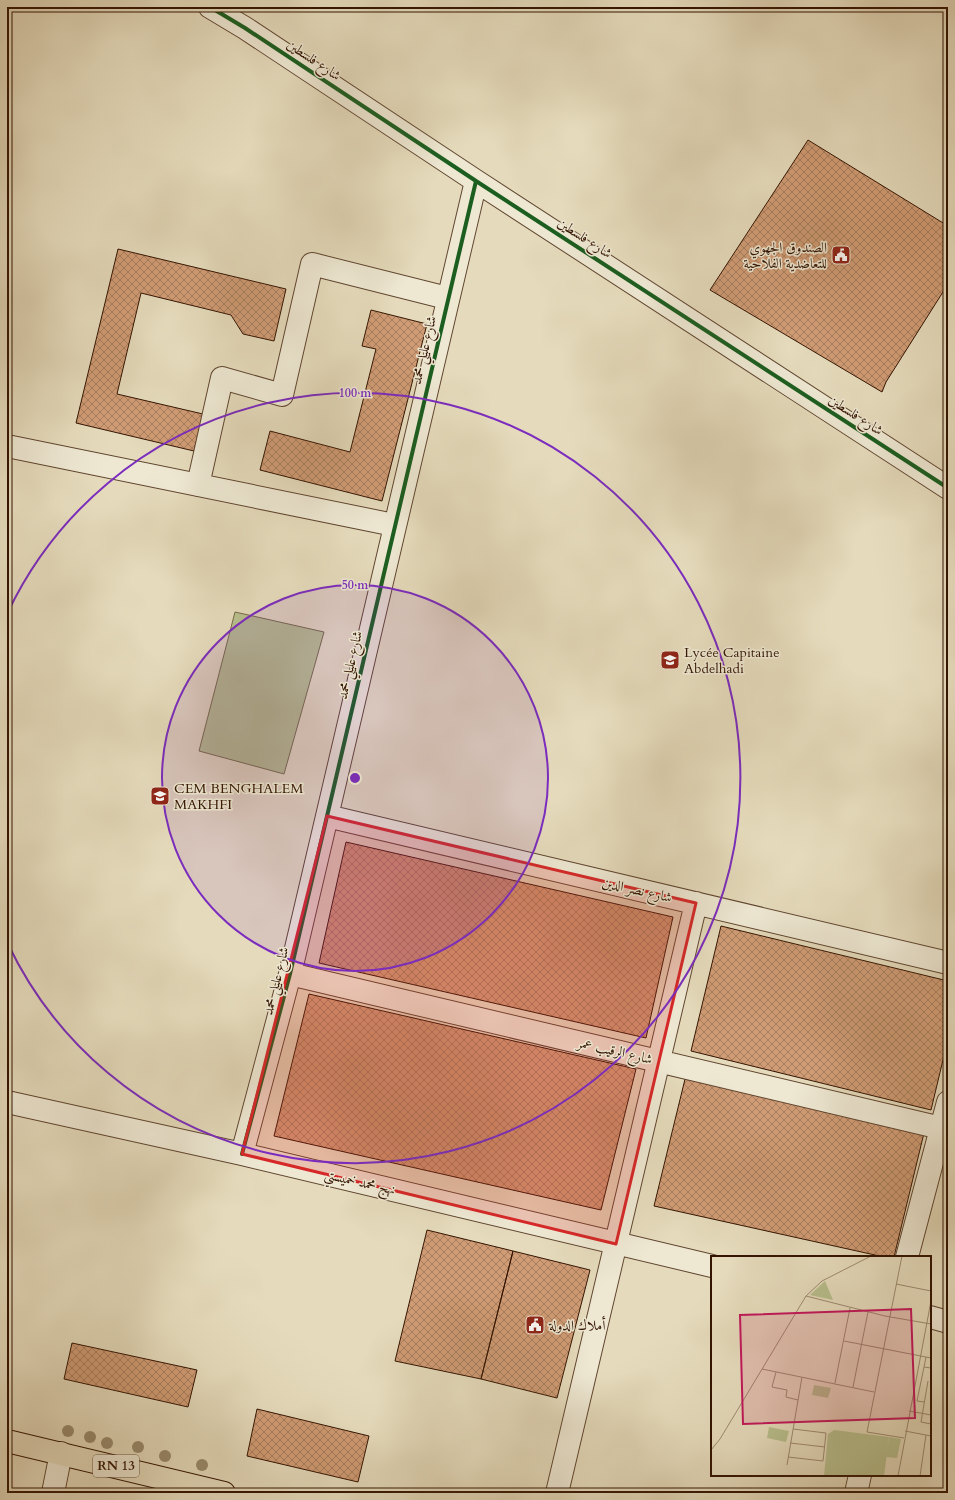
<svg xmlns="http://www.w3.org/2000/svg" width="955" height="1500" viewBox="0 0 955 1500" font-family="Cardo,Amiri,serif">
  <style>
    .pitch { fill: #b8bf8e; stroke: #766a48 }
    .building { fill: url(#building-cross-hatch); stroke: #331402 }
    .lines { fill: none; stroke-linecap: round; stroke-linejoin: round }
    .minor-casing { stroke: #604630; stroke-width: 24 }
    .major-casing { stroke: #331402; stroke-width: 24 }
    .minor { stroke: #eee8d3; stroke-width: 22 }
    .major { stroke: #e5dbbc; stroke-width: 22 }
    .cycleway-casing { stroke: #eee8d3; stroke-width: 6 }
    .cycleway { stroke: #1b5e20; stroke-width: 4 }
    .tree { fill: #998a6d }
    .marked { fill: #d62828; fill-opacity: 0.2; stroke: #d62828; stroke-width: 3; stroke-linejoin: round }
    .ring { fill: none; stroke: #7b2cbf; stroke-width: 2 }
    .labels { text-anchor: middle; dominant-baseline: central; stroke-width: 3; stroke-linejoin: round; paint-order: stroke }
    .shield { fill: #eee8d3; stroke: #6b5441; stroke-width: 1 }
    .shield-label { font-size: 13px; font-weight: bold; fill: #331402 }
    .street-label { font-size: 14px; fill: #331402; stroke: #eee8d3 }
    .poi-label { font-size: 14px; fill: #331402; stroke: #eee8d3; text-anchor: start }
    .inset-road { fill: none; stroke: #9e8b72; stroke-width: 1 }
    .view { fill: #c2185b; fill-opacity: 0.15; stroke: #c2185b; stroke-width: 2 }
    .inset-edge { fill: none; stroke: #331402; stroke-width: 2 }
    .centre { fill: #7b2cbf; stroke: #eee8d3; stroke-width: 2 }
    .ring-label { font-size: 12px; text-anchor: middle; font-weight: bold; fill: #7b2cbf; stroke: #eee8d3; stroke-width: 3; stroke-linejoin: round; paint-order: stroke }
  </style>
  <defs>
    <pattern id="building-cross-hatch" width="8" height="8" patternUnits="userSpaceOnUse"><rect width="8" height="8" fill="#d09c75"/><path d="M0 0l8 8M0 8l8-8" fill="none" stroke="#a97e5e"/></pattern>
  </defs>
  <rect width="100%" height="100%" fill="#e5dbbc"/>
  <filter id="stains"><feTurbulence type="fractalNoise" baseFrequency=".005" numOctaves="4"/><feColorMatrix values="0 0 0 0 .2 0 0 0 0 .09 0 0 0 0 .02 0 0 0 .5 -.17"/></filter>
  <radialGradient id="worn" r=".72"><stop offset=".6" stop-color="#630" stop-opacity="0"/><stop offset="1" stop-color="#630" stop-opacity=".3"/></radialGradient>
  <path class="pitch" d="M235 612 324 632 284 774 199 751Z"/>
  <path class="building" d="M808 140 948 226V284L886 382 882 392 710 290Z
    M118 249 286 289 274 341 243 334 231 315 141 293 117 394 203 414 194 451 76 423Z
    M371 310 427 324 382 501 260 470 270 431 350 452 376 349 362 346Z
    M346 842 673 917 646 1038 319 963Z
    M721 926 948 981V1039L931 1110 691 1051Z
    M309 994 636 1069 601 1210 274 1136Z
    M686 1075 924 1133 894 1257H884L654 1206Z
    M427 1230 513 1251 481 1379 395 1361Z
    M513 1251 590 1270 557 1398 481 1379Z
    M72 1343 197 1370 188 1407 64 1379Z
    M257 1409 369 1436 358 1482 247 1456Z"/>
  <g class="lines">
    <defs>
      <path id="minor" d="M210 7 245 28 476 181 948 488
        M7 446 394 525
        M198 485 222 378 282 395 312 264 447 298
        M327 816 948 963
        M290 974 941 1128
        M7 1102 242 1154 712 1266
        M242 1154 290 974 476 181
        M907 1257 948 1102
        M930 1317 948 1322
        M53 1493 61 1453
        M557 1493 696 903
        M856 1493 860 1475"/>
      <path id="major" d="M7 1441 224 1493"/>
    </defs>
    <use href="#minor" class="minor-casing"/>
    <use href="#major" class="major-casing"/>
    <use href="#minor" class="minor"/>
    <use href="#major" class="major"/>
    <defs>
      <path id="cycleway" d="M210 7 245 28 476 181 948 488
        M242 1154 290 974 476 181"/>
    </defs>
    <use href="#cycleway" class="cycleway-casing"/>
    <use href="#cycleway" class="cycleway"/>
  </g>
  <g class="tree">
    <circle cx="68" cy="1431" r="6"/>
    <circle cx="90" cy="1437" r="6"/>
    <circle cx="107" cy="1443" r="6"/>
    <circle cx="138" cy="1447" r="6"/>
    <circle cx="165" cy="1456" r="6"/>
    <circle cx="202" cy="1465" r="6"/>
  </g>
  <path class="marked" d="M327 816 696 903 616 1244 242 1154Z"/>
  <circle cx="355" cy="778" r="193" fill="#7b2cbf" fill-opacity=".12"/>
  <g class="ring">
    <circle cx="355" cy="778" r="193"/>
    <path d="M8 612A385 385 0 1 1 8 944"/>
  </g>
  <defs>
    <symbol id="civic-square" viewBox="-11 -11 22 22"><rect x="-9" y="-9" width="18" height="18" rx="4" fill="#8f2418" stroke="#eee8d3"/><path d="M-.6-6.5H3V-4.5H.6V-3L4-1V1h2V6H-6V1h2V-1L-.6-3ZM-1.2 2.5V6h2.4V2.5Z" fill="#fff"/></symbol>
    <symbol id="school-square" viewBox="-11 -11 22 22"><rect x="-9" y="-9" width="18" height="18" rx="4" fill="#8f2418" stroke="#eee8d3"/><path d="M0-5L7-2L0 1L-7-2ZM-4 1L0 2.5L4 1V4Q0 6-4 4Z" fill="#fff"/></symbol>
  </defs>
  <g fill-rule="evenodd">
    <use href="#civic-square" x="830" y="244" width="22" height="22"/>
    <use href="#school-square" x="659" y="649" width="22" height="22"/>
    <use href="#school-square" x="149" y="785" width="22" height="22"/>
    <use href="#civic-square" x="524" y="1314" width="22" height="22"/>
  </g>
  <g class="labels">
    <rect class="shield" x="93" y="1455" width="46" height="22" rx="3"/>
    <g class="shield-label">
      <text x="116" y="1466">RN 13</text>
    </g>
    <g class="street-label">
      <text transform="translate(314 60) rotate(34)">شارع فلسطين</text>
      <text transform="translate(585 238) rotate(33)">شارع فلسطين</text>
      <text transform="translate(424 350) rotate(-77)">شارع عليلي محمد</text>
      <text transform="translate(856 415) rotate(33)">شارع فلسطين</text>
      <text transform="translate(350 665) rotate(-77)">شارع عليلي محمد</text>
      <text transform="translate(637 890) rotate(13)">شارع نصر الدين</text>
      <text transform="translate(276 981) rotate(-76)">شارع عليلي محمد</text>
      <text transform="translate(615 1051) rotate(13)">شارع الرقيب عمر</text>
      <text transform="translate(360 1182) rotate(13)">نهج محمد خميستي</text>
    </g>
    <g class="poi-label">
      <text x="827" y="247" text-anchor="end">الصندوق الجهوي<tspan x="827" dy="16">للتعاضدية الفلاحية</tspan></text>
      <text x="684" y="652">Lycée Capitaine<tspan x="684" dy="16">Abdelhadi</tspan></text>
      <text x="174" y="788">CEM BENGHALEM<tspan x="174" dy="16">MAKHFI</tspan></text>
      <text x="549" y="1325">أملاك الدولة</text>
    </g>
  </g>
  <g transform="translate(711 1256)">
    <rect width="220" height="220" fill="#e5dbbc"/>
    <path d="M114 25 122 44 99 39Z" fill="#b8bf8e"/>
    <path d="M178 181 190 183 186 202 175 201Z" fill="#b8bf8e"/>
    <path d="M103 129 120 132 117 142 101 139ZM58 171 78 175 75 186 56 182ZM123 174 178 181 173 220H113L117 178Z" fill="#b8bf8e"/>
    <path class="inset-road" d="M191 0 156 176 193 182M185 28 220 35M95 40 174 60 220 68M133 85 220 102M215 101 213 111 220 112M213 111 206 145 213 146M51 113 163 136M65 116 61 131 76 134 75 141 87 144M217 125 210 166 220 168M124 127 139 52M142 131 157 56M198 155 220 159M194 175 220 180M79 187 114 191M0 194 9 183 95 40 111 25 160 0M77 201 112 205 115 177 82 173M76 209 91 121M187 220 220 45M209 220 215 179"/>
    <path class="view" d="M200 53 204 162 32 168 29 59Z"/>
    <rect width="220" height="220" class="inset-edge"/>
  </g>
  <circle cx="355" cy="778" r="6" class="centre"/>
  <g class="ring-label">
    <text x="355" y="397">100 m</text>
    <text x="355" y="589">50 m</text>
  </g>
  <rect width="955" height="1500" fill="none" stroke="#e5dbbc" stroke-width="24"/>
  <rect x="8" y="8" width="939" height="1484" fill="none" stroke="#331402" stroke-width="2"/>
  <rect x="12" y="12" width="931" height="1476" fill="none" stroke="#331402"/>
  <rect width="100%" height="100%" filter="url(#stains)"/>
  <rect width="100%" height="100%" fill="url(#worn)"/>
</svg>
